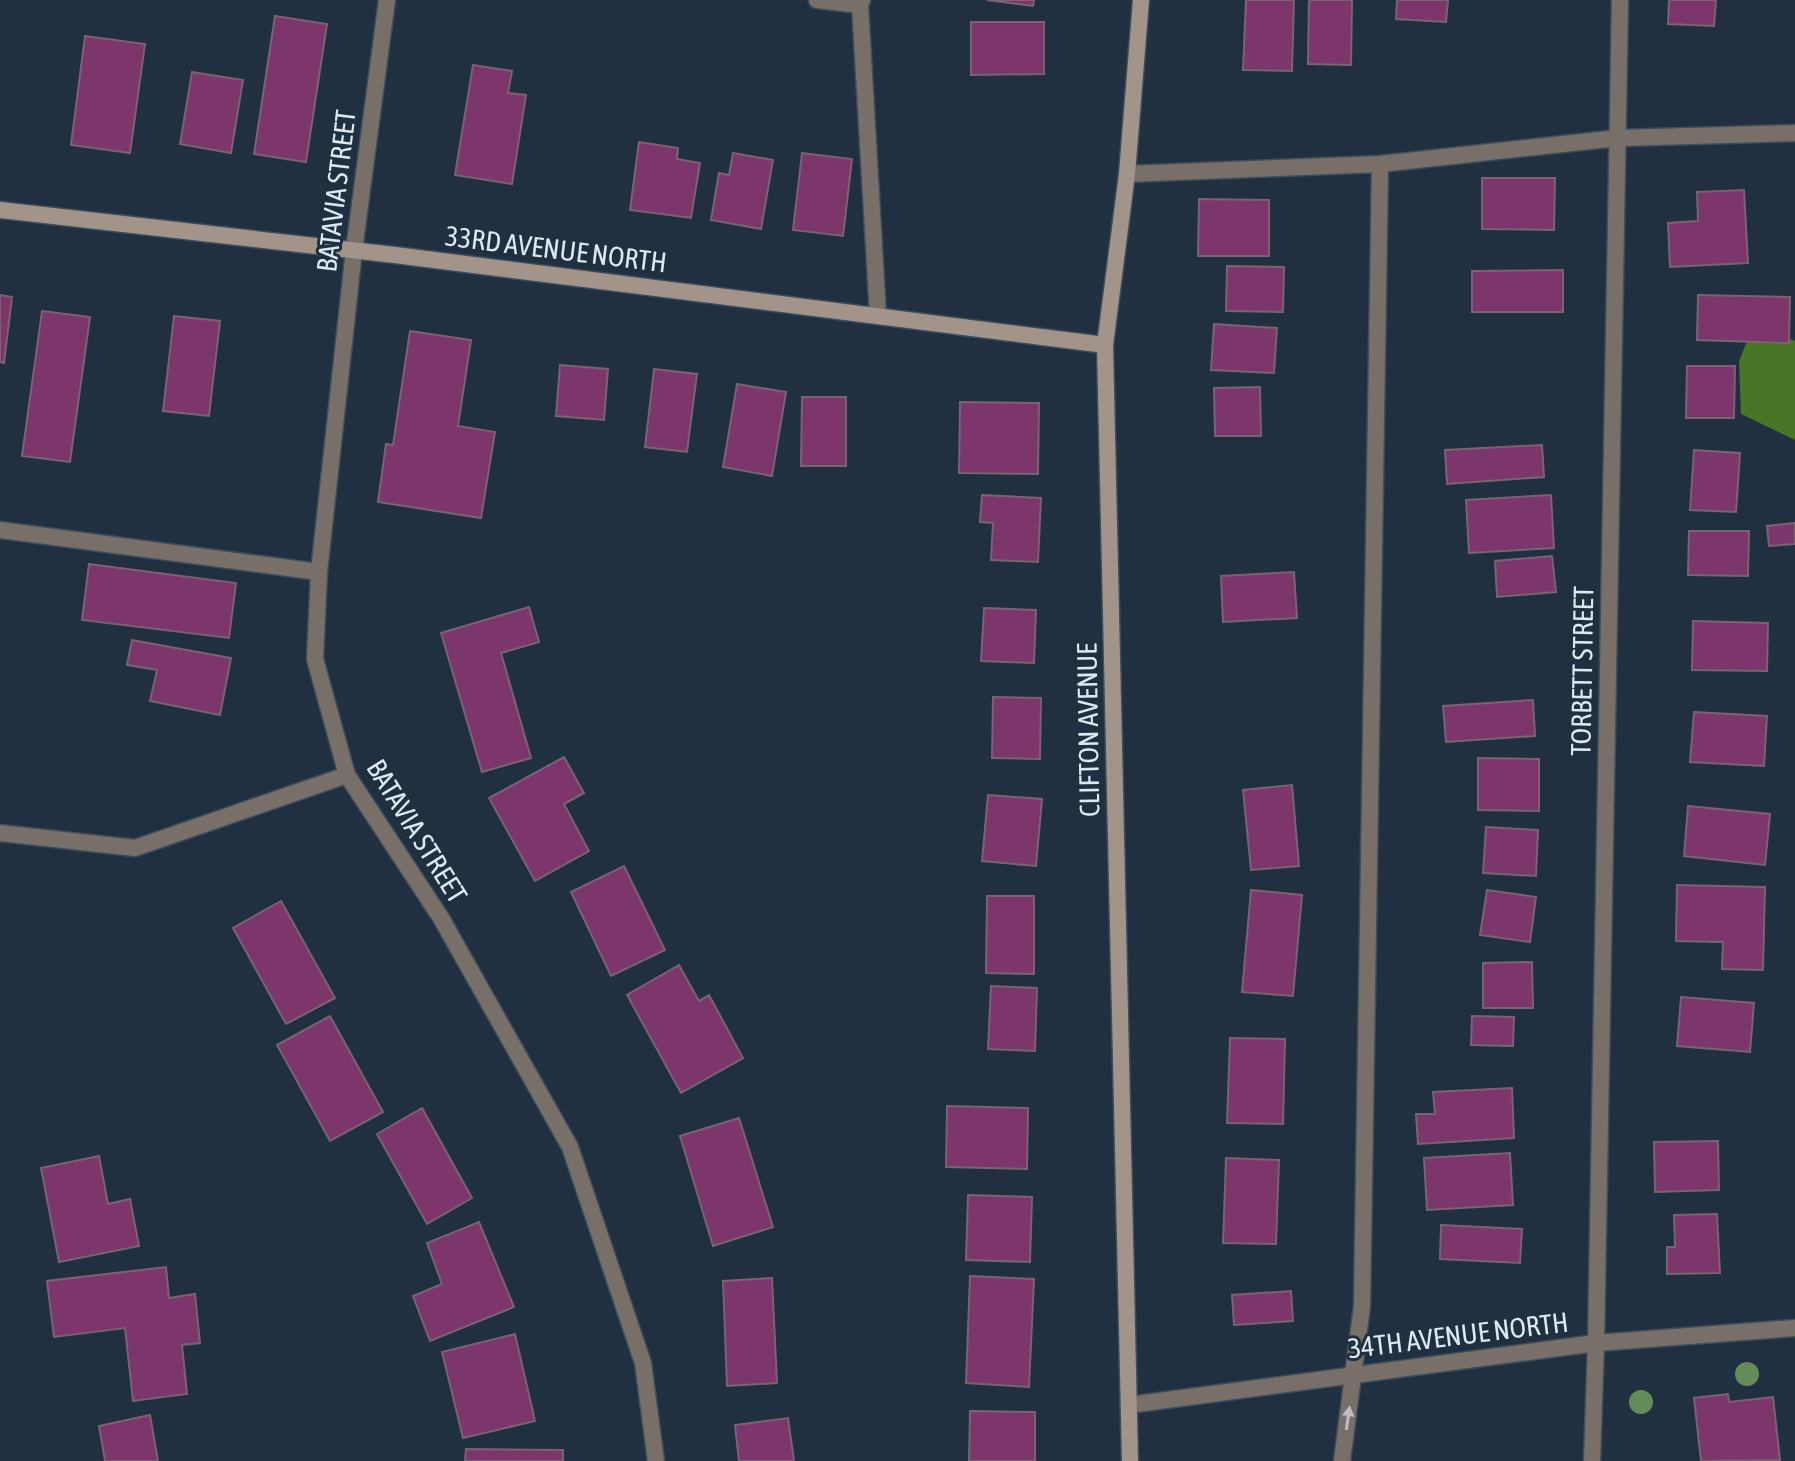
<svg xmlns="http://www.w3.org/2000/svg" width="1795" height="1461" viewBox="0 0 1795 1461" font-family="'Asap Condensed',sans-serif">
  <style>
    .forest { fill: #497626 }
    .building { fill: #7d366c; stroke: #796372; stroke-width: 2 }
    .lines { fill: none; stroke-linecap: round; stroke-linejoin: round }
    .lane-casing { stroke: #3e4d5c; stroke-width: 19 }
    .street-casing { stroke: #3e4d5c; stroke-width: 19 }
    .secondary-casing { stroke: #3e4d5c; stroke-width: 19 }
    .lane { stroke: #796f69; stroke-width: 16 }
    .street { stroke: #796f69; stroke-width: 16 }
    .secondary { stroke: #a39489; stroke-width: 16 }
    .tree { fill: #638c5a }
    .oneway { fill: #babec2 }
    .labels { text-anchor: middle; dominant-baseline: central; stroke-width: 6; stroke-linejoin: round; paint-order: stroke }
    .street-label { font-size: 28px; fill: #dde8f2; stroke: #203040 }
  </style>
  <rect width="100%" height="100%" fill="#203040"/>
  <path class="forest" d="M1773 332 1795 341V440L1741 414 1739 361 1750 334Z"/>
  <path class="building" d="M987 0H1034L1033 6Z
    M1246 0H1294L1292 71 1243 70Z
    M1309 0H1352L1351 65 1308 64Z
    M1397 0H1448L1446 22 1396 19Z
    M1669 0H1716L1714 26 1668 24Z
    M275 16 327 24 306 162 254 154Z
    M971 22H1044V74L971 75Z
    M85 36 145 44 130 153 71 145Z
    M473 65 512 71 508 93 526 95 512 184 455 175Z
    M192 72 243 80 231 153 180 144Z
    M639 142 678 148 677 159 700 163 691 218 630 210Z
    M733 153 773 160 761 229 711 220 719 173 729 175Z
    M802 153 852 159 843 236 793 230Z
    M1482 178H1555L1554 230 1482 229Z
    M1744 190 1748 263 1670 267 1668 223 1698 221 1697 192Z
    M1199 199 1269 200V256H1198Z
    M1227 266 1284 267 1283 312 1226 311Z
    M1563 270V312H1472V271Z
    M0 295 12 297 4 363 0 362Z
    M1698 295 1790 297 1789 343 1697 340Z
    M42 311 90 317 70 462 22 456Z
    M174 316 220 321 209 416 163 411Z
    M1214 324 1277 328 1274 373 1211 370Z
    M410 331 471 340 458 426 495 432 481 518 378 502 386 444 393 445Z
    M560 365 608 369 604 420 556 416Z
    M1687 366H1735L1734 418H1686Z
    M654 369 697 374 687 452 645 447Z
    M737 384 786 392 772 476 723 467Z
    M1260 387 1261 436H1215L1214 388Z
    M802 397H846V466H801Z
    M960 402 1039 403 1038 474 959 473Z
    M1542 445 1544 477 1447 484 1445 450Z
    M1694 450 1740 453 1736 512 1690 510Z
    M982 495 1041 498 1038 562 991 560 993 523 980 522Z
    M1551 495 1554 548 1469 553 1466 500Z
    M1795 523V544L1769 546 1767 526Z
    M1689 531H1749L1748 576 1688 575Z
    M1552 556 1556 592 1497 597 1495 561Z
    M89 564 236 583 229 638 82 620Z
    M1294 572 1297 618 1223 622 1221 576Z
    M529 607 539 642 501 653 531 758 482 772 441 633Z
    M984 608 1036 610 1034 663 981 661Z
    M1693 621 1768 623 1767 671 1692 670Z
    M132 640 231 658 220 715 150 701 157 670 127 665Z
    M993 697 1041 698 1040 759 992 758Z
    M1533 700 1535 736 1446 742 1443 706Z
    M1694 712 1767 716 1764 766 1690 762Z
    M564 757 584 793 564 804 589 851 535 881 489 798Z
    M1478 758 1539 759V811L1478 810Z
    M1292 785 1299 866 1251 870 1243 790Z
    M988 795 1042 799 1036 866 982 861Z
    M1688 806 1770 814 1765 865 1684 856Z
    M1486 827 1538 830 1536 876 1483 873Z
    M624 866 665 950 611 976 571 892Z
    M1677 885 1765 887 1763 970 1722 969 1723 942 1676 941Z
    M1251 890 1302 895 1293 996 1242 992Z
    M1487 890 1536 897 1530 942 1480 935Z
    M987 896H1034V974L986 973Z
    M281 901 335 998 286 1024 233 928Z
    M1532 962 1533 1008H1483V963Z
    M679 965 699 1001 709 995 743 1058 681 1093 627 995Z
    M991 986 1037 988 1035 1051 988 1049Z
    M1681 997 1754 1003 1750 1052 1677 1046Z
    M330 1016 383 1112 330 1141 277 1045Z
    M1472 1016 1514 1017 1513 1046 1471 1045Z
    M1230 1038 1285 1039 1283 1124 1227 1123Z
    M1512 1088 1514 1138 1418 1144 1416 1114H1435L1433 1092Z
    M947 1106 1028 1108 1027 1169 946 1167Z
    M422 1108 472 1198 427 1224 377 1134Z
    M739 1118 773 1227 713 1246 680 1136Z
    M1718 1141 1719 1190 1655 1192 1654 1142Z
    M1510 1153 1513 1205 1427 1210 1424 1158Z
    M99 1156 108 1204 130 1199 139 1246 59 1262 41 1168Z
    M1226 1158 1279 1160 1276 1244 1223 1243Z
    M968 1195 1032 1197 1030 1262 966 1260Z
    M1717 1214 1720 1273 1667 1274V1247H1675L1674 1215Z
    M479 1222 514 1307 430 1341 413 1296 442 1284 427 1243Z
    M1441 1225 1522 1229 1520 1263 1440 1259Z
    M166 1267 169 1298 195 1294 200 1343 182 1345 187 1394 133 1401 125 1328 54 1337 47 1281Z
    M970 1276 1034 1279 1029 1387 966 1383Z
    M772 1278 777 1383 727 1386 723 1281Z
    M1291 1291 1293 1321 1234 1325 1232 1295Z
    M515 1334 535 1421 463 1438 442 1352Z
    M1728 1394 1729 1402 1773 1397 1780 1460 1701 1461 1694 1398Z
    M970 1411 1035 1412V1461H969Z
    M150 1415 158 1461H105L99 1426Z
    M788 1418 794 1461H739L735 1425Z
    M466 1449 563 1450V1461H465Z"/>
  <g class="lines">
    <defs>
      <path id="lane" d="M817 0 860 5
        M862 0 860 5 878 316
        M1127 174 1380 164 1618 138 1795 133
        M0 530 319 572
        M1342 1461 1362 1306 1380 164"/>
      <path id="street" d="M387 0 354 250 319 572 315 659 347 775 441 918 570 1147 643 1363 656 1461
        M0 833 135 848 347 775
        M1129 1405 1596 1343 1795 1328
        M1592 1461 1596 1343 1620 0"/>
      <path id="secondary" d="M0 210 395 255 1105 345
        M1130 1461 1105 345 1127 174 1141 0"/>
    </defs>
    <use href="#lane" class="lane-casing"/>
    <use href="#street" class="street-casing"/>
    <use href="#secondary" class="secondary-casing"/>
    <use href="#lane" class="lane"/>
    <use href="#street" class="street"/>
    <use href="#secondary" class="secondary"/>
  </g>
  <g class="tree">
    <circle cx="1747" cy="1374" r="12"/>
    <circle cx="1641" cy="1402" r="12"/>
  </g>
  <defs><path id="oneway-solid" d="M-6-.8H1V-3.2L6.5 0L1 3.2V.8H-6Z" transform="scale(2)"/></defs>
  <use class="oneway" href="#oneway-solid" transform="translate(1348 1418) rotate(-82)"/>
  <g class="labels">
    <g class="street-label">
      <text transform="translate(336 191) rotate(-83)">BATAVIA STREET</text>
      <text transform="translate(556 249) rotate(7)">33RD AVENUE NORTH</text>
      <text transform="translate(1582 671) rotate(-89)">TORBETT STREET</text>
      <text transform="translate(1088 730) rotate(-91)">CLIFTON AVENUE</text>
      <text transform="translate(417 831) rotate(58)">BATAVIA STREET</text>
      <text transform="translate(1458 1335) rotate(-7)">34TH AVENUE NORTH</text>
    </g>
  </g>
</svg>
